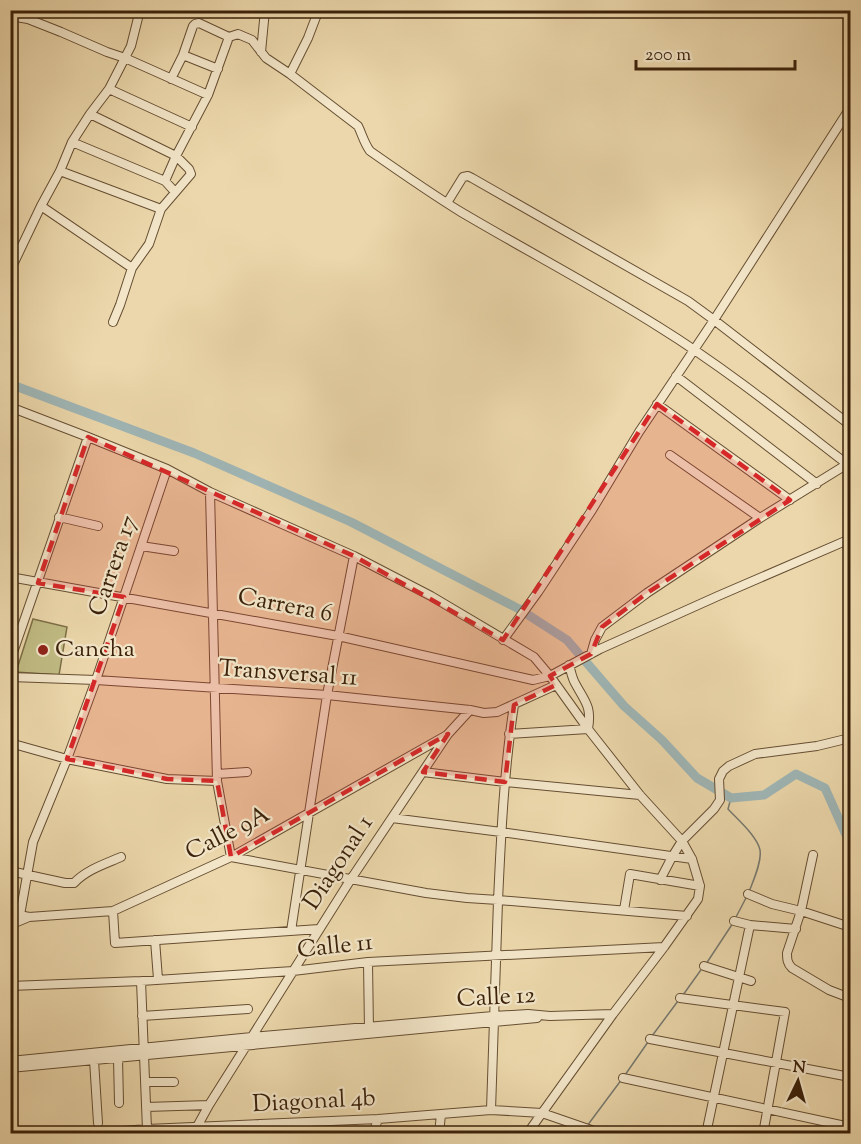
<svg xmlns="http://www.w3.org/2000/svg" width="861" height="1144" viewBox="0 0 861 1144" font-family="'Sorts Mill Goudy',serif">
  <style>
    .green { fill: #c0bc83; stroke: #7d6e46; stroke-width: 1.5 }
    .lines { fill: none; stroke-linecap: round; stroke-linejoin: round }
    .stream { stroke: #777a71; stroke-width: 1.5 }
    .river { stroke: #9fb6b6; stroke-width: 9 }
    .minor-casing { stroke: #664e32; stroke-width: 10 }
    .minor { stroke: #f2e5c8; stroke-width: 8 }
    .marked { fill: #d62828; fill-opacity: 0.2; stroke: #d62828; stroke-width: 4.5; stroke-dasharray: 12 8; stroke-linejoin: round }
    .poi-dot { fill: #8f2418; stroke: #f2e5c8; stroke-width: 2 }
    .labels { text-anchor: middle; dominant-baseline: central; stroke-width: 4.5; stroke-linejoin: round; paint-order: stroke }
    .street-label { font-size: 24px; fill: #3a2109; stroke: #f2e5c8 }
    .poi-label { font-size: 24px; fill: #3a2109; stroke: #f2e5c8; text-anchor: start }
  </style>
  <rect width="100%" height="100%" fill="#ebd7ab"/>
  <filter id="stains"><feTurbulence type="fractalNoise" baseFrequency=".00333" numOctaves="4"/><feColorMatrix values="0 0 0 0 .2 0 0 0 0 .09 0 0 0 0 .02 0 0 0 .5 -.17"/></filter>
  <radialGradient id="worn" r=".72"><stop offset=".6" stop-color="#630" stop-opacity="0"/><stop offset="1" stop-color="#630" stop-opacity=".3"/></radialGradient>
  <path class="green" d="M33 619 67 627 59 675 16 672Z"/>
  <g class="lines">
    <path class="stream" d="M731 798 728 809C738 820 757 836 760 850 762 862 753 881 749 892
      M735 919 747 896
      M706 964 733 923
      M683 995 703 967
      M652 1036 678 1001
      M625 1075 648 1042
      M587 1126 622 1079"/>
    <path class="river" d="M10 384 194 453 351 522 519 609 567 640 624 706 662 740 697 778 731 798 764 795 796 774 825 788 850 844"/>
    <defs>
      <path id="minor" d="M10 16 28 19 61 32 107 52 125 58 208 95
        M261 52 265 10
        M183 55 218 69
        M290 74 308 38 316 17 320 10
        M171 79 183 55 193 26 195 24 199 23 229 37 238 34 252 40 266 58 290 74 358 126C362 134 364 143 370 151 400 172 430 193 461 212 527 251 594 286 659 327 725 368 786 417 847 464
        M109 89 192 127
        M90 114 176 156 189 169 191 174 161 209 149 244 132 268 120 305 113 322
        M72 142 165 181 175 192
        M60 171 161 209
        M165 181 176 156 208 95 229 37
        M447 203 463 177 468 176 472 178 688 301 714 320 850 425
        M41 206 132 268
        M10 271 41 206 60 171 72 142 90 114 109 89 131 46 140 10
        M676 376 817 484
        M657 404 790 500
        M10 407 88 437 167 469 210 492 354 556 431 596 534 657 550 676 588 729 640 795 682 841 692 859 700 886 698 899 664 947 613 1014 527 1134
        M670 455 760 518
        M210 492 217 781 231 857 426 893 467 898 498 900 687 916
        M59 517 98 526
        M141 546 174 551
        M10 577 338 636 533 680 550 676 600 649 718 596 850 539
        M503 640 538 592 592 510 639 432 714 320 850 108
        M591 654 595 640 602 627 647 593 760 518 849 463
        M10 661 88 437
        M10 677 96 680 327 695 470 710 484 713 497 712 556 685
        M509 734 588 729C592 706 585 702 575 683 572 678 571 671 569 665
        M10 743 67 759 167 779 217 781
        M423 772 505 782 640 795
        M217 774 247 772
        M392 818 501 832 692 859
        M813 855 801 911 787 953C787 959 787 963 792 968L829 990 850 998
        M10 871 65 883H74C86 870 105 864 121 857
        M660 880 672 857 682 841 714 809 720 800 719 779 723 771 729 766 755 754 817 746 850 738
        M748 894 772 904 801 911 847 926
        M624 910 630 874 700 886
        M113 911 115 943 319 929
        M10 913 29 917 113 911 231 857 447 735
        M20 915 33 842 67 759 96 680 167 469
        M10 925 29 917
        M750 925 796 929
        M291 931 327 695 354 556
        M155 940 158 979
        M368 962 369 1030
        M704 966 751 981
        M141 981 147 1129
        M10 986 141 981 293 971 368 962 664 947
        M680 998 785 1012 763 1134
        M142 1016 248 1009
        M650 1039 850 1077
        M118 1058 119 1103
        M94 1060 98 1123
        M10 1061 252 1037 493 1016 528 1014 550 1016 613 1014
        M10 1068 537 1018
        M623 1078 850 1127
        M145 1082H174
        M146 1107 209 1105
        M491 1110C493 1041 495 971 498 901 501 835 504 770 514 705
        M88 1134 147 1129 378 1119 491 1110 542 1113 603 1134
        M193 1134 209 1105 351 879 448 734 470 710
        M258 1134 260 1124
        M373 1134 378 1119
        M439 1134 441 1114
        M706 1134 750 925 734 921
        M850 1134V1133"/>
    </defs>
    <use href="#minor" class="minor-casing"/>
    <use href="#minor" class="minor"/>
  </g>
  <path class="marked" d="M657 404 790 500 647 593 602 627 591 654 550 676 556 685 514 705 505 782 423 772 448 734 231 857 217 781 167 779 67 759 124 597 38 583 88 437 354 556 503 640Z"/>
  <circle class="poi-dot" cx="43" cy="650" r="6"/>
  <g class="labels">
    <g class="street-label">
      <text transform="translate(114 566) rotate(-71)">Carrera 17</text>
      <text transform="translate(285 606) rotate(11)">Carrera 6</text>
      <text transform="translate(288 674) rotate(4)">Transversal 11</text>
      <text transform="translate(228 834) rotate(-27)">Calle 9A</text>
      <text transform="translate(339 863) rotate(-57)">Diagonal 1</text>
      <text transform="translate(335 947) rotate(-6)">Calle 11</text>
      <text transform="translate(496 998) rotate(-3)">Calle 12</text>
      <text transform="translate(314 1102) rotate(-3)">Diagonal 4b</text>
    </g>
    <g class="poi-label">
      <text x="55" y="650">Cancha</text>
    </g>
  </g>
  <rect width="861" height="1144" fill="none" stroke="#ebd7ab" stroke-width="36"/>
  <rect x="12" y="12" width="837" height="1120" fill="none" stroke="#3a2109" stroke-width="3"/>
  <rect x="18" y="18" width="825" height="1108" fill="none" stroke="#3a2109" stroke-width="1.5"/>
  <g transform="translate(798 1081) rotate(5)" stroke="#f2e5c8" stroke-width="4.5" paint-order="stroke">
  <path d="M0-4.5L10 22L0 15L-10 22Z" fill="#3a2109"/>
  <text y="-9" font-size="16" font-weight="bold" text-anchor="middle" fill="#3a2109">N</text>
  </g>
  <path d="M636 60v9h159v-9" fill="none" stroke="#3a2109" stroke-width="3"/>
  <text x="645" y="60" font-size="18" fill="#3a2109" stroke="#f2e5c8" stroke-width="4.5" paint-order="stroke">200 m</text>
  <rect width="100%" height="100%" filter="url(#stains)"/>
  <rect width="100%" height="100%" fill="url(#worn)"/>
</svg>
